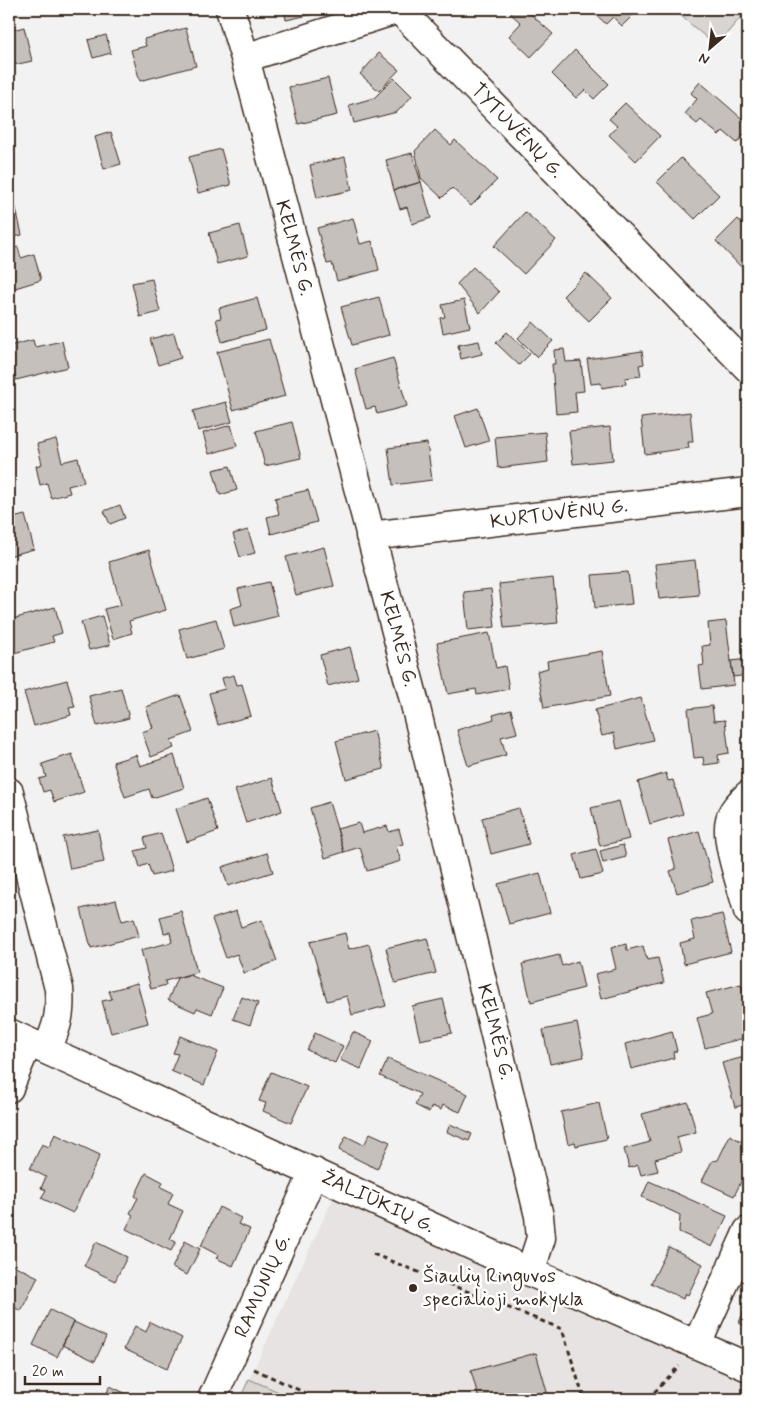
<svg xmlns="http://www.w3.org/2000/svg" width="757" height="1408" viewBox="0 0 757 1408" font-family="Mynerve,sans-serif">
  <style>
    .built { fill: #e6e3e2 }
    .green { fill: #d8d5d2; stroke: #8a8078 }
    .building { fill: #c6c0bd; stroke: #3b2a1e }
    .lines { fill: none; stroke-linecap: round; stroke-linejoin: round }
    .minor-casing { stroke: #3b2a1e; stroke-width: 31 }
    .path { stroke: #3b2a1e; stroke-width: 3; stroke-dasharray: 5 4; stroke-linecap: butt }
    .minor { stroke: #fff; stroke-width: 28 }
    .poi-dot { fill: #3b2a1e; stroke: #fff; stroke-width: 2 }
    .labels { text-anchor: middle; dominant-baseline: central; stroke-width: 5; stroke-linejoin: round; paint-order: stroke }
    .street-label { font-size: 20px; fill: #3b2a1e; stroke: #fff }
    .poi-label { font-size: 20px; fill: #3b2a1e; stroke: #fff; text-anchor: start }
  </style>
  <rect width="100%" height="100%" fill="#f3f2f2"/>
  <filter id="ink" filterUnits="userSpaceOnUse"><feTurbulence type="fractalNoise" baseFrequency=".02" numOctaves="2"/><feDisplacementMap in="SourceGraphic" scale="10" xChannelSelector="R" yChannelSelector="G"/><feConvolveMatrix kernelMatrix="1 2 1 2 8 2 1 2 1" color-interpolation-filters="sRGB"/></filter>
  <g filter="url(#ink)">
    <path class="built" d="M334 1196 748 1385V1399H240Z"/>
    <path class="green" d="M673 9H748L716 46Z
      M748 822V856C745 844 741 834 748 822Z
      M249 1379 295 1399H240Z"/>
    <path class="building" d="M284 9H313L314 14 286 20Z
      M516 9H525L553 34 531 57 509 36 521 23 511 14Z
      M590 9H628L634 14 622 26 613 17 606 24Z
      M24 27 32 61 9 66V31Z
      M186 28 196 66 140 81 131 50 146 46 144 39Z
      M106 35 111 53 93 58 88 40Z
      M575 50 609 84 594 99 585 90 576 98 552 74Z
      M379 53 399 70 379 91 360 74Z
      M328 78 337 115 298 124 289 87Z
      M394 78 412 96 397 112 354 123 349 105 374 98Z
      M700 82 748 124V130L737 143 723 131 719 135 701 120 697 124 685 114 697 99 691 93Z
      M625 103 660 136 636 161 609 135 617 126 609 119Z
      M435 130 451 145 455 140 497 180 471 206 452 188 442 198 421 178 415 151Z
      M111 132 121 164 104 169 95 137Z
      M221 149 231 185 198 193 189 157Z
      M412 153 421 182 394 190 386 160Z
      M345 157 352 190 317 198 310 165Z
      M681 158 719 195 695 219 657 182Z
      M9 166 13 183 9 185Z
      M421 182 431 218 412 224 407 207 400 209 394 190Z
      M9 190H12L22 235 9 238Z
      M525 212 556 240 524 274 494 246Z
      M353 218 360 244 372 241 379 270 337 281 332 263 327 264 317 228Z
      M738 219 748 229V264L743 269 716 241Z
      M240 225 248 256 217 264 209 233Z
      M18 247 21 258 34 254 41 280 9 290V250Z
      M473 267 499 292 480 313 457 284Z
      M586 273 612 298 589 321 563 296Z
      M152 279 160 312 140 317 132 283Z
      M379 297 389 335 352 345 341 307Z
      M257 298 266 330 222 342 216 319 221 318 219 308Z
      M464 300 470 327 443 333 440 318 445 317 442 305Z
      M533 322 553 341 537 357 518 338Z
      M507 332 530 354 519 365 496 343Z
      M174 333 181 358 158 365 150 339Z
      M269 339 285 396 233 410 217 352Z
      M33 340 35 347 62 341 68 367 16 380 9 346Z
      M479 341 482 354 461 359 458 345Z
      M564 349 566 362 581 361 584 391 575 392 577 412 556 414 552 364H555L554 350Z
      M642 351 644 364 639 365 641 376 625 378 626 384 602 388 601 383 591 384 587 359Z
      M393 358 407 406 377 414 375 407 366 409 355 369Z
      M226 402 232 422 198 431 193 411Z
      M478 408 489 441 466 448 455 416Z
      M690 412 693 442H688L689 448 645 454 641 418Z
      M292 422 301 458 265 466 256 431Z
      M231 425 237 446 209 454 203 433Z
      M610 427 613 460 573 464 569 431Z
      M545 432 548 462 498 468 495 437Z
      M56 439 62 462 78 458 84 482 68 486 70 493 51 498 47 483 40 485 36 466 42 464 37 444Z
      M427 443 432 480 393 485 388 448Z
      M230 466 237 490 220 495 213 470Z
      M308 490 317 522 271 534 267 517 279 514 275 498Z
      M120 505 125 518 110 524 104 511Z
      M25 515 34 549 9 556V519Z
      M248 530 255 553 240 557 233 534Z
      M324 547 334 586 296 595 286 557Z
      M149 550 166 610 129 621 132 633 113 639 104 609 121 605 109 562Z
      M748 558V592L744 559Z
      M695 560 699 595 659 599 655 564Z
      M628 572 632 604 595 608 592 575Z
      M553 578 558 623 504 628 499 584Z
      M269 582 278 616 234 627 230 609 242 605 238 589Z
      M491 589 495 627 468 630 464 592Z
      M55 607 62 633 52 636 54 642 14 653 11 642 9 643V620Z
      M102 616 110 645 89 650 81 622Z
      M216 619 224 649 187 659 179 629Z
      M726 621 734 685 702 689 699 666 704 665 702 646 710 645 708 623Z
      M489 633 496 668 505 666 509 689 477 695 476 689 448 694 437 643Z
      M350 647 358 678 328 686 320 655Z
      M602 651 610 696 544 708 537 671 548 668 547 661Z
      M748 659V675L733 677 731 661Z
      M234 675 237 685 242 684 251 716 218 725 209 693 225 689 222 678Z
      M67 680 75 707 69 708 71 715 34 726 24 692Z
      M121 688 129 718 97 726 89 696Z
      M180 695 193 732 171 740 174 748 151 757 142 732 153 728 146 707Z
      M641 698 653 740 617 749 614 733 602 736 595 710Z
      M712 706 714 721 725 720 729 753 718 755 719 763 704 765 703 757 694 758 688 709Z
      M511 710 517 733 501 737 506 755 468 766 457 730 494 719 493 715Z
      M374 731 384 769 346 779 336 741Z
      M72 754 84 792 54 802 50 790 43 792 39 779 46 777 42 764Z
      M136 755 140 766 174 755 184 788 152 798 149 789 125 797 113 762Z
      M666 773 668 781 673 780 683 814 650 824 638 782Z
      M272 778 282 811 246 823 235 790Z
      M207 798 218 831 187 842 176 809Z
      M619 801 629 839 600 846 591 808Z
      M329 802 344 852 325 858 310 808Z
      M519 808 529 844 491 854 482 818Z
      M359 823 362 833 387 826 389 832 399 829 403 844 396 846 401 861 367 871 360 847 344 852 337 829Z
      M98 830 104 862 70 869 63 837Z
      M699 831 713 882 677 893 670 871 676 869 668 840Z
      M161 833 172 871 152 876 148 864 140 867 135 851 147 848 144 838Z
      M623 845 626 857 603 863 600 851Z
      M596 849 603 874 581 879 574 855Z
      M267 853 273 872 228 886 222 867Z
      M540 873 550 913 509 924 498 884Z
      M116 900 122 921 134 918 139 936 91 948 81 909Z
      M181 911 197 972 165 981 166 985 151 989 141 950 172 942 170 932 164 933 160 917Z
      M236 911 241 927 262 920 277 961 244 973 237 954 226 958 212 919Z
      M722 914 731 952 684 964 680 943 695 939 691 921Z
      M345 933 349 949 369 944 386 1006 352 1015 347 996 327 1001 310 942Z
      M427 938 436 973 395 983 386 948Z
      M626 944 627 950 643 946 647 960 658 958 664 983 601 999 595 974 616 969 611 948Z
      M559 955 562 966 578 961 584 988 531 1002 522 964Z
      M189 975 223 988 212 1014 197 1008 195 1012 168 1000 177 978Z
      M137 983 148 1023 111 1033 102 1001 112 999 109 991Z
      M741 984 748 1010V1037L705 1048 697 1018 712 1014 706 993Z
      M242 997 258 1003 250 1025 233 1019Z
      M443 999 452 1033 420 1040 412 1006Z
      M577 1023 584 1057 550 1064 543 1030Z
      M672 1031 677 1051 673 1052 674 1058 631 1069 625 1044Z
      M353 1032 373 1041 361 1069 340 1060Z
      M315 1033 343 1046 335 1063 307 1050Z
      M180 1036 218 1052 204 1085 171 1071 178 1054 173 1053Z
      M748 1056V1104L735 1107 722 1063Z
      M388 1059 468 1094 460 1112 443 1105 441 1110 432 1106 429 1112 415 1105 420 1094 380 1076Z
      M271 1072 307 1087 291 1123 263 1111 266 1103 259 1101Z
      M688 1102 696 1132 677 1137 681 1152 655 1159 658 1171 641 1175 638 1165 629 1168 624 1149 650 1142 642 1114Z
      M599 1103 607 1139 576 1146 575 1142 568 1144 561 1112Z
      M450 1124 472 1134 469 1141 447 1132Z
      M370 1133 390 1142 377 1169 339 1150 346 1136 364 1145Z
      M55 1134 100 1155 73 1213 41 1198 46 1190 41 1188 46 1177 30 1169 42 1144 49 1147Z
      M730 1135 748 1145V1168L734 1196 702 1181 712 1161 718 1160Z
      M146 1173 163 1182 161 1187 173 1193 168 1204 183 1211 170 1239 176 1242 171 1251 126 1229 133 1215 130 1213 138 1198 135 1196Z
      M649 1181 727 1216 712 1247 679 1232 680 1215 642 1197Z
      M219 1207 241 1218 238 1224 250 1229 233 1266 216 1258 218 1255 201 1246Z
      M185 1241 200 1249 187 1275 172 1268Z
      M96 1242 127 1257 115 1281 84 1266Z
      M669 1247 703 1264 688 1295 685 1293 683 1299 651 1283Z
      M9 1263 38 1277 21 1311 9 1305Z
      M748 1301V1327L739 1323Z
      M50 1310 74 1322 57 1357 33 1345Z
      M74 1322 106 1337 95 1361 62 1345Z
      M150 1322 182 1338 167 1369 124 1349 135 1326 146 1332Z
      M536 1353 549 1399H479L471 1371Z
      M110 1386 137 1399H104Z"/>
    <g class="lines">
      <defs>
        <path id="minor" d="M230 9 245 58 412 692 539 1216 541 1238 530 1272
          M245 58 399 9 748 368
          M370 536 748 492
          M9 792 59 989C61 1016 57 1026 47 1050
          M748 795C741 802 732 810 730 820 724 839 743 890 748 911
          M9 1033 530 1272 748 1367
          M9 1088 28 1042
          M697 1344 748 1231
          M212 1399 314 1172"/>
      </defs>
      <use href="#minor" class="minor-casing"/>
      <path class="path" d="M373 1254 562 1329 584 1399
        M254 1369 318 1399
        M648 1399 679 1366"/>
      <use href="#minor" class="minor"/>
    </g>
  </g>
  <circle class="poi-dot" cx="413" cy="1288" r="5"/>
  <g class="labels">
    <g class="street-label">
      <text transform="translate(517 131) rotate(46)">TYTUVĖNŲ G.</text>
      <text transform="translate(294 248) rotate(75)">KELMĖS G.</text>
      <text transform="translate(559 514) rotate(-7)">KURTUVĖNŲ G.</text>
      <text transform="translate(398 639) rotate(75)">KELMĖS G.</text>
      <text transform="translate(495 1032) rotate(76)">KELMĖS G.</text>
      <text transform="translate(378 1202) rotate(25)">ŽALIŪKIŲ G.</text>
      <text transform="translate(263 1286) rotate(-66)">RAMUNIŲ G.</text>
    </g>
    <g class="poi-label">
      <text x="423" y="1276">Šiaulių Ringuvos<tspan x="423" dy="23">specialioji mokykla</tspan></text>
    </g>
  </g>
  <rect width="757" height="1408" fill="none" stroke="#fff" stroke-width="30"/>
  <rect x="15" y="15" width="727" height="1378" fill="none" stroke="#3b2a1e" stroke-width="2" filter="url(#ink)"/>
  <g transform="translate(710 48) rotate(208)" stroke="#ffffff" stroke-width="4" paint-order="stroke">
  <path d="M0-4L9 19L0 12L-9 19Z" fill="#3b2a1e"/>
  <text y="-8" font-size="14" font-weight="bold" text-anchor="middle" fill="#3b2a1e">N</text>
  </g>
  <path d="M25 1376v8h75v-8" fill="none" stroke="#3b2a1e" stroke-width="2.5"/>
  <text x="32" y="1376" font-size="15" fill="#3b2a1e" stroke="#ffffff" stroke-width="4" paint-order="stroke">20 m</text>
</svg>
